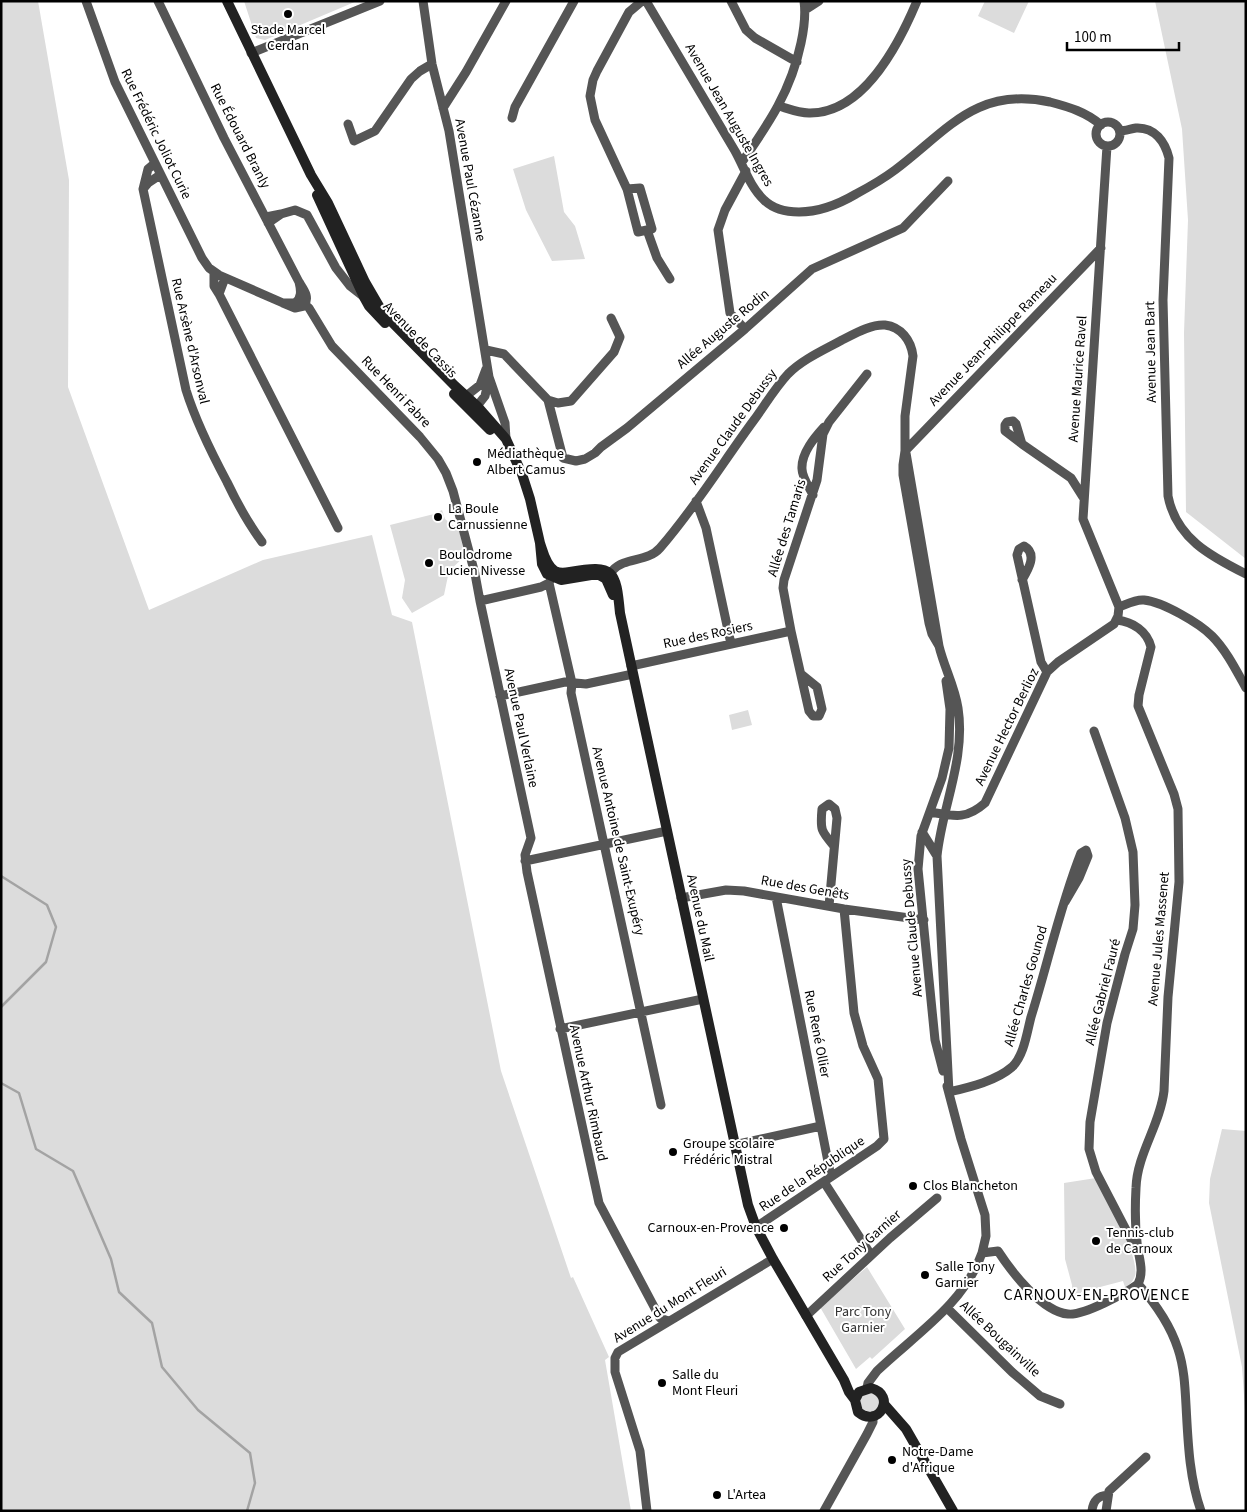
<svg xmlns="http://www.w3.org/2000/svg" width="1247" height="1512" viewBox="0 0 1247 1512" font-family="'Source Sans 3',sans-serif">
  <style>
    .green { fill: #dcdcdc }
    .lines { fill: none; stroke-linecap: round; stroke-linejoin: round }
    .stream { stroke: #a3a3a3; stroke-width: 2.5 }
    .minor { stroke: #555; stroke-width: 9 }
    .secondary { stroke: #222; stroke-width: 10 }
    .poi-dot { fill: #000; stroke: #fff; stroke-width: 2 }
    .labels { text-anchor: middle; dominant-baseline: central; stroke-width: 4; stroke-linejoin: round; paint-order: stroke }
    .poi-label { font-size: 14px; fill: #000; stroke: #fff; text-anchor: start }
    .street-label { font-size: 14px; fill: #000; stroke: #fff }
    .park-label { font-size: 14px; fill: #333; stroke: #fff }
    .quarter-label { font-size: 16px; letter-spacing: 1px; fill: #000; stroke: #fff }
  </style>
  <rect width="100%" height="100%" fill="#fff"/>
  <path class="green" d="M1 1H38L69 180 68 387 149 610 263 560 372 535 392 615 412 622 501 1071 571 1278 573 1277 609 1357 605 1360 631 1511H1Z
    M244 1H357L265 40 256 38Z
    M985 1H1029L1014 33 978 16Z
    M1155 1H1246V559L1186 512 1184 333 1188 220 1182 129Z
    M554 156 564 212 575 226 585 259 552 261 526 210 513 169Z
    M442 510 445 519 459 530 465 556 449 571 444 595 412 613 402 598 405 580 390 525 434 514Z
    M748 710 752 725 732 730 729 715Z
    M1222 1129 1246 1131V1424L1242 1367 1209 1203 1210 1179Z
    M1096 1178C1106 1197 1140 1256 1135 1276 1133 1281 1130 1285 1125 1287L1123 1281 1081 1292V1297H1072V1285L1065 1259 1064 1183Z
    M867 1267 905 1329 872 1359 870 1357 856 1369 820 1307Z
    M867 1391 879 1396 880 1406 872 1412 862 1410 860 1398Z"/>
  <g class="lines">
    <path class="stream" d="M1 876 47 905 56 927 46 962 1 1007
      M1 1083 19 1093 36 1149 73 1171 111 1259 119 1292 152 1323 162 1367 198 1410 250 1453 255 1483 247 1511"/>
    <path class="minor" d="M86 1 115 82 202 258 209 268 219 275 283 303
      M158 1 224 138 299 282
      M423 1 432 64 449 131 489 377 505 423 506 439
      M642 1 629 12 597 71 593 80 590 96 595 120 627 189 638 232 647 230 657 258 670 279
      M646 1C676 51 705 101 735 151 744 167 750 187 764 200 773 209 786 212 799 212 819 212 839 204 856 194 869 187 883 179 895 170 947 131 976 86 1050 102 1069 107 1086 112 1101 125
      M731 1 746 30 755 38 797 62
      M805 10 819 1
      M251 53 380 1
      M779 106C789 109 799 113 809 113 863 114 899 44 917 1
      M443 108 466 72 506 1
      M512 118 515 107 574 1
      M1096 134a12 12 0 1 1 24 0a12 12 0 1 1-24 0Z
      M348 124 354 141 375 131 411 79 420 71 432 64
      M1120 131C1125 131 1130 129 1136 128 1155 127 1165 142 1169 158L1163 300 1168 496C1176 538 1210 556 1246 574
      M742 162C769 123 791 91 801 43 804 29 806 15 804 1
      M154 164 148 169 143 189 148 183 160 175
      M143 189 186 390C196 422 211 452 227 482 237 503 248 523 262 542
      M627 189 640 188 652 229 647 230
      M281 214 295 210 307 215 336 268 350 286 364 297
      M266 217 281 214 268 223
      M214 272V286L219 294 225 278
      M299 282C304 290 310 297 304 306L295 308 283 303H295C302 298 301 290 299 282Z
      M219 294 338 528
      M299 299 309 308 332 346 420 437 438 459 446 473 453 491 475 574 480 601 541 587 549 583 551 579
      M745 329 730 313 718 230 725 210 746 171
      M486 350 504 354 548 400 558 403 571 401 614 352 620 337 611 318
      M461 400 480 385 486 369
      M548 400 563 458 576 461 585 459 595 453 601 447 627 428 745 329 812 269 903 228 948 181
      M474 410 485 396 489 378
      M1022 444 1005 431V425L1007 422 1013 421 1016 424 1022 444 1071 478 1083 497
      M905 451 1101 248
      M906 453 939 646C944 667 955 687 958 708 966 759 942 807 937 856L949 1092
      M813 495C809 487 802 477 802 469 801 453 815 437 824 427
      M696 501 706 528 731 644
      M606 579C608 576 610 572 613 570 625 557 648 562 660 548 695 508 723 462 754 420 765 405 775 388 788 374 803 359 824 350 842 340 854 334 871 324 885 325 901 327 911 340 913 356L905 416V451L903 465V475L929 623 932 634 939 646
      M1022 580C1028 570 1038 554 1024 546L1019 549 1017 555 1041 662 1047 672
      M549 583 572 683 571 693 661 1105
      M480 601 531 838 525 855 527 872 599 1203 660 1318 668 1321
      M1119 607C1127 604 1136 599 1144 600 1163 602 1199 623 1212 636 1226 650 1236 670 1246 688
      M1117 620C1133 622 1147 631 1151 647L1139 695 1138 706 1174 794 1178 809 1179 882 1168 997 1164 1091C1160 1125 1137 1154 1136 1188 1135 1206 1135 1225 1137 1242 1138 1257 1145 1270 1138 1284
      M631 666 791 631
      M801 674 817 687 822 709 819 716H813L809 711 791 631 783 588 784 580 817 480 823 434 829 422 867 374
      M500 696 565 682 586 684 633 674
      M1094 731 1125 818 1133 852 1135 905 1133 929 1125 954 1107 1023 1090 1122 1089 1149 1096 1172 1136 1249
      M930 812C954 816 966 820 985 803L1047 672 1058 662 1114 624 1118 616 1119 607 1083 519 1107 146
      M922 832 937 856
      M525 861 667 831
      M776 897 831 1177
      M681 898 726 890 744 891 844 909 924 920
      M829 906 837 818 835 809 829 804 822 809C820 830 821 831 834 846
      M560 1029 703 999
      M943 1071 935 1040 918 869 921 836 942 778 949 748 950 709 946 681
      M947 1086 961 1139 985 1215 986 1236 982 1253
      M949 1092C970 1087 996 1081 1012 1067 1024 1056 1027 1032 1031 1017 1048 963 1060 906 1081 853L1086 850 1088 856 1079 878 1065 902
      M734 1145 821 1126
      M824 1182 871 1255
      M756 1227 877 1146 884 1139 878 1079 863 1046 854 1013 844 909
      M1138 1284C1155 1303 1170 1324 1178 1349 1184 1367 1185 1386 1186 1405 1188 1441 1189 1477 1201 1511
      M947 1308 1012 1372 1040 1396 1060 1404
      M806 1316 890 1238 937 1198
      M867 1388 868 1383 877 1371C916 1334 964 1304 982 1253L998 1251C1011 1271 1042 1312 1068 1314 1083 1316 1126 1293 1138 1284
      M647 1511 640 1451 615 1372V1358L618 1352 773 1259
      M824 1511 867 1434 873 1422V1416
      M1092 1511C1093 1501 1097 1496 1108 1495
      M1106 1511 1109 1491 1146 1457"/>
    <path class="secondary" d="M227 1 311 175 328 203 365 282 383 313 455 386 478 407 506 439 522 474 530 499 540 543 542 564 547 574 561 580 591 575H599L606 579 613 595
      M317 195 364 297 369 306 385 323
      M454 394 490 430
      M540 543C543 552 546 566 555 571 560 574 565 573 570 572 614 564 616 570 620 613L748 1205 756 1227 773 1259 844 1380 849 1392 855 1400 858 1412C879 1429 897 1395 871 1388L859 1392 855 1400
      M884 1404 906 1429 953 1511"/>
  </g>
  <g class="poi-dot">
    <circle cx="288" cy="14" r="5"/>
    <circle cx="477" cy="462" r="5"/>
    <circle cx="438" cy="517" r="5"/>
    <circle cx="429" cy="563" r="5"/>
    <circle cx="673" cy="1152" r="5"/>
    <circle cx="913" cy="1186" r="5"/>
    <circle cx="784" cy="1228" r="5"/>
    <circle cx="1096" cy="1241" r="5"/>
    <circle cx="925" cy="1275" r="5"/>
    <circle cx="662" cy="1383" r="5"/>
    <circle cx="892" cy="1460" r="5"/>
    <circle cx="717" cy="1495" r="5"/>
  </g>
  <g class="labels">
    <g class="poi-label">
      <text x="288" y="30" text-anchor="middle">Stade Marcel<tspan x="288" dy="16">Cerdan</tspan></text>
      <text x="487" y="454">Médiathèque<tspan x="487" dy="16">Albert Camus</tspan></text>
      <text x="448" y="509">La Boule<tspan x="448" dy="16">Carnussienne</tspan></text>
      <text x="439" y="555">Boulodrome<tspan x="439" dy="16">Lucien Nivesse</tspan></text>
      <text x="683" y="1144">Groupe scolaire<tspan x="683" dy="16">Frédéric Mistral</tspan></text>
      <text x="923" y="1186">Clos Blancheton</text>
      <text x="774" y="1228" text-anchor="end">Carnoux-en-Provence</text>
      <text x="1106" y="1233">Tennis-club<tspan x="1106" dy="16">de Carnoux</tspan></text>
      <text x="935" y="1267">Salle Tony<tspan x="935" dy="16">Garnier</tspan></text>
      <text x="672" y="1375">Salle du<tspan x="672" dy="16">Mont Fleuri</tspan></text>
      <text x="902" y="1452">Notre-Dame<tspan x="902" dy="16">d'Afrique</tspan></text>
      <text x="727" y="1495">L'Artea</text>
    </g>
    <g class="street-label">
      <text transform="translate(729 115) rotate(60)">Avenue Jean Auguste Ingres</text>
      <text transform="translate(156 134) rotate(64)">Rue Frédéric Joliot Curie</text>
      <text transform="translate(240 136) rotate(63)">Rue Édouard Branly</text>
      <text transform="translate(470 180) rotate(80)">Avenue Paul Cézanne</text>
      <text transform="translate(723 329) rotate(-40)">Allée Auguste Rodin</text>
      <text transform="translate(420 340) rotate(46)">Avenue de Cassis</text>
      <text transform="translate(993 340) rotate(-46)">Avenue Jean-Philippe Rameau</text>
      <text transform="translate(190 341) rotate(77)">Rue Arsène d'Arsonval</text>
      <text transform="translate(1151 352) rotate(-91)">Avenue Jean Bart</text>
      <text transform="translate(1078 379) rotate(-86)">Avenue Maurice Ravel</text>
      <text transform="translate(396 392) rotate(46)">Rue Henri Fabre</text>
      <text transform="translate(733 427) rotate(-54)">Avenue Claude Debussy</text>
      <text transform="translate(787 528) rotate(-73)">Allée des Tamaris</text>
      <text transform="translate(708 635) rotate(-12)">Rue des Rosiers</text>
      <text transform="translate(1007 727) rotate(-64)">Avenue Hector Berlioz</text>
      <text transform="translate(521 728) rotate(78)">Avenue Paul Verlaine</text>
      <text transform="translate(618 841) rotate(77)">Avenue Antoine de Saint-Exupéry</text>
      <text transform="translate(805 888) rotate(10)">Rue des Genêts</text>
      <text transform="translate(700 918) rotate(78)">Avenue du Mail</text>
      <text transform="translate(912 928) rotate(-95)">Avenue Claude Debussy</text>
      <text transform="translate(1159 939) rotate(-85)">Avenue Jules Massenet</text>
      <text transform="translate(1026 986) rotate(-74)">Allée Charles Gounod</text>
      <text transform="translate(1103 992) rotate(-76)">Allée Gabriel Fauré</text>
      <text transform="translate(817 1034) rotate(79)">Rue René Ollier</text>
      <text transform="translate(588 1093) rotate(78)">Avenue Arthur Rimbaud</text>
      <text transform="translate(812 1174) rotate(-34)">Rue de la République</text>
      <text transform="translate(862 1246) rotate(-42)">Rue Tony Garnier</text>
      <text transform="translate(670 1305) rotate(-32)">Avenue du Mont Fleuri</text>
      <text transform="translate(1000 1339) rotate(43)">Allée Bougainville</text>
    </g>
    <g class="park-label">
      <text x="863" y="1312">Parc Tony<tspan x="863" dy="16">Garnier</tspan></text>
    </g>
    <g class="quarter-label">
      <text x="1097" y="1295">CARNOUX-EN-PROVENCE</text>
    </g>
  </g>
  <rect width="1247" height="1512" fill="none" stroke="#000000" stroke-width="5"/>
  <path d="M1067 42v8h112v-8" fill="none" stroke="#000000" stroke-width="2.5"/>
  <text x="1074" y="42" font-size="15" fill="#000000" stroke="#ffffff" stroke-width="4" paint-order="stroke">100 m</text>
</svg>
